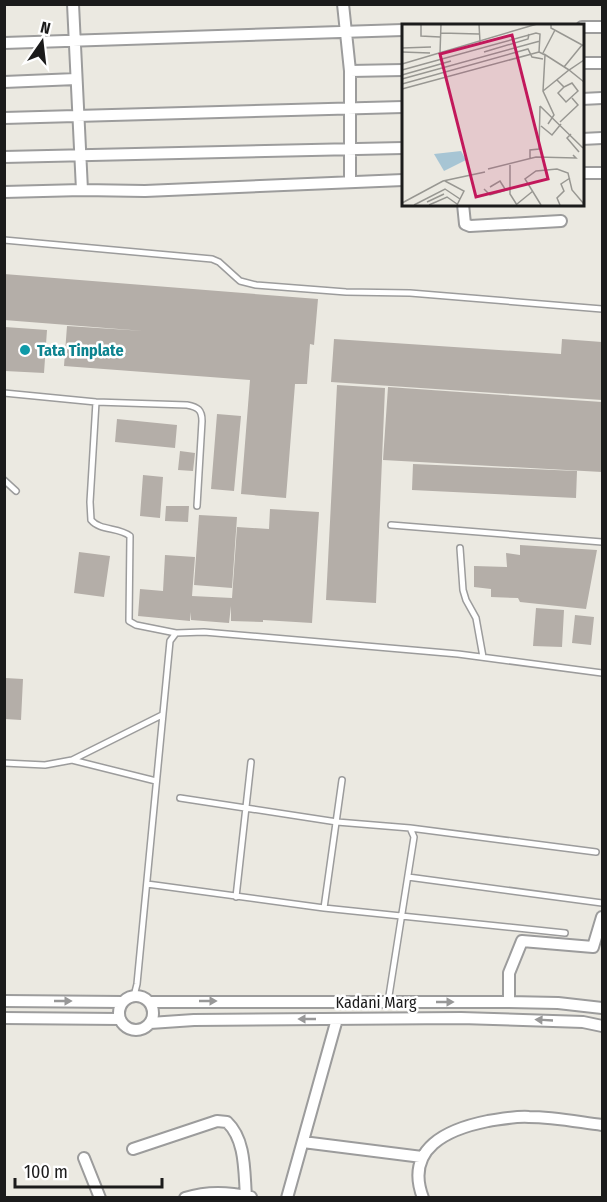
<svg xmlns="http://www.w3.org/2000/svg" width="607" height="1202" viewBox="0 0 607 1202" font-family="'Fira Sans Condensed',sans-serif">
  <style>
    .building { fill: #b4aea8 }
    .lines { fill: none; stroke-linecap: round; stroke-linejoin: round }
    .service-casing { stroke: #9c9c9c; stroke-width: 8 }
    .minor-casing { stroke: #9c9c9c; stroke-width: 14 }
    .service { stroke: #fff; stroke-width: 5 }
    .minor { stroke: #fff; stroke-width: 10 }
    .oneway { fill: #989898 }
    .culture-dot { fill: #0f9aa8; stroke: #fff; stroke-width: 2 }
    .labels { text-anchor: middle; dominant-baseline: central; stroke-width: 5; stroke-linejoin: round; paint-order: stroke }
    .culture-label { font-size: 16px; font-weight: bold; fill: #0d838f; stroke: #fff; text-anchor: start }
    .street-label { font-size: 16px; fill: #1b1b1b; stroke: #fff }
    .inset-road { fill: none; stroke: #989792; stroke-width: 1.5 }
    .view { fill: #c2185b; fill-opacity: 0.15; stroke: #c2185b; stroke-width: 3 }
    .inset-edge { fill: none; stroke: #1b1b1b; stroke-width: 3 }
  </style>
  <rect width="100%" height="100%" fill="#ebe9e1"/>
  <path class="building" d="M4 274 318 299 314 345 310 344 307 384H295L286 498 241 494 250 380 64 366 67 326 144 331 4 320Z
    M5 327 47 330 44 373 5 371Z
    M334 339 561 354 562 339 602 342V400L331 382Z
    M337 385 385 388 376 603 326 600Z
    M388 387 602 402V472L383 460Z
    M217 414 241 416 234 491 211 489Z
    M117 419 177 425 175 448 115 442Z
    M180 451 195 453 193 471 178 470Z
    M413 464 577 471 576 498 412 490Z
    M143 475 163 477 160 518 140 516Z
    M166 506H189L188 522 165 521Z
    M270 509 319 512 312 623 263 620V622L231 621V606L229 623 191 620 190 612V621L138 616 140 589 163 591 165 555 195 557 192 596 232 598 237 527 269 529Z
    M199 515 237 517 232 588 194 585Z
    M520 545 597 550 586 609 520 602 518 598 491 597V589L474 587V566L507 567 506 553 520 555Z
    M79 552 110 556 104 597 74 593Z
    M536 608 564 610 562 647 533 646Z
    M575 615 594 617 591 645 572 643Z
    M5 678 23 679 21 720 5 719Z"/>
  <g class="lines">
    <defs>
      <path id="service" d="M4 240 212 259 219 262 240 281 256 285 346 292 410 293 602 309
        M4 393 96 402 187 405C198 407 202 410 202 421L197 506
        M96 402 90 502 91 520C100 531 119 527 130 536L129 621 136 625 176 633
        M4 480 16 491
        M391 525 602 542
        M460 548 463 590 466 600 476 618 483 657
        M72 760 156 781
        M4 763 45 765 72 760 162 715
        M180 798 337 822 410 828 414 837 388 1002
        M410 828 596 852
        M408 877 602 903
        M147 884 324 908 565 933
        M236 897 251 762
        M324 908 342 780
        M134 996 137 984 170 641 176 633 204 632 458 654 602 673"/>
      <path id="minor" d="M73 4 82 190
        M343 4 350 71V181
        M582 27H602
        M4 43 403 30
        M582 63H602
        M350 71 403 70
        M4 82 76 79
        M582 99 602 98
        M4 118 403 107
        M582 139 602 138
        M4 157 403 148
        M582 173H602
        M4 192 82 190 145 191 403 180
        M463 204 465 224 470 226 561 221
        M119 1013a17 17 0 1 1 34 0a17 17 0 1 1-34 0Z
        M4 1001 122 1002
        M149 1002H509L558 1003 602 1008
        M509 1002V973L522 941 593 947 602 917
        M4 1018 120 1019
        M150 1023 194 1020 461 1018 583 1022 602 1026
        M303 1142 422 1157
        M133 1149 217 1121 227 1122C246 1140 244 1172 246 1196
        M84 1158 100 1198
        M185 1198C208 1191 228 1192 251 1197
        M287 1198 337 1019
        M423 1198C404 1148 448 1129 488 1121 502 1119 516 1116 529 1117 554 1117 578 1122 602 1125"/>
    </defs>
    <use href="#service" class="service-casing"/>
    <use href="#minor" class="minor-casing"/>
    <use href="#service" class="service"/>
    <use href="#minor" class="minor"/>
  </g>
  <defs><path id="oneway-solid" d="M-6-.8H1V-3.2L6.5 0L1 3.2V.8H-6Z" transform="scale(1.5)"/></defs>
  <g class="oneway">
    <use href="#oneway-solid" transform="translate(63 1001)"/>
    <use href="#oneway-solid" transform="translate(208 1001)"/>
    <use href="#oneway-solid" transform="translate(445 1002)"/>
    <use href="#oneway-solid" transform="translate(307 1019) rotate(180)"/>
    <use href="#oneway-solid" transform="translate(544 1020) rotate(-177)"/>
  </g>
  <circle class="culture-dot" cx="25" cy="350" r="6"/>
  <g class="labels">
    <g class="culture-label">
      <text x="37" y="350">Tata Tinplate</text>
    </g>
    <g class="street-label">
      <text x="376" y="1002">Kadani Marg</text>
    </g>
  </g>
  <g transform="translate(402 24)">
    <rect width="182" height="182" fill="#ebe9e1"/>
    <path d="M59 127 64 136 42 147 32 130Z" fill="#a7c5d4"/>
    <path class="inset-road" d="M19 0V12L38 13M77 0 78 18M149 0V4L182 22M39 9 77 10M0 24 29 23M0 28 28 29M82 28 126 15 127 10M137 28 143 31 141 67 152 91 146 100M38 29 39 0M141 29 153 6M142 30 167 46 182 36M0 40 135 0M162 43 180 21M0 46 134 9 138 10 137 28M0 51 49 37M0 55 138 17M155 56 162 63 170 59 176 67 164 78 156 69 162 63M0 60 126 25 130 33 141 35M0 65 137 28M141 67 167 46 182 58M138 82 181 124M158 98 176 81 170 74M139 102 150 111 159 100M169 110 165 114 177 128M128 134V126L137 125 138 82M108 141V170L115 181M86 145 134 133 174 134 171 131M43 157 62 167 55 181M88 163 98 157 103 165M82 165 88 171 108 165M25 178 42 170M0 179 41 157 83 148M115 180 131 167M12 181 43 165 58 175M27 181 45 173 55 180M139 181 123 155 134 147 155 145 166 149 170 166 182 180M158 181 155 174 162 167 159 160 168 154"/>
    <path class="view" d="M110 11 146 155 74 173 38 30Z"/>
    <rect width="182" height="182" class="inset-edge"/>
  </g>
  <rect width="607" height="1202" fill="none" stroke="#1b1b1b" stroke-width="12"/>
  <g transform="translate(42 42) rotate(14)" stroke="#ffffff" stroke-width="4.5" paint-order="stroke">
  <path d="M0-4.5L10 22L0 15L-10 22Z" fill="#1b1b1b"/>
  <text y="-9" font-size="16" font-weight="bold" text-anchor="middle" fill="#1b1b1b">N</text>
  </g>
  <path d="M15 1178v9h147v-9" fill="none" stroke="#1b1b1b" stroke-width="3"/>
  <text x="24" y="1178" font-size="18" fill="#1b1b1b" stroke="#ffffff" stroke-width="4.5" paint-order="stroke">100 m</text>
</svg>
